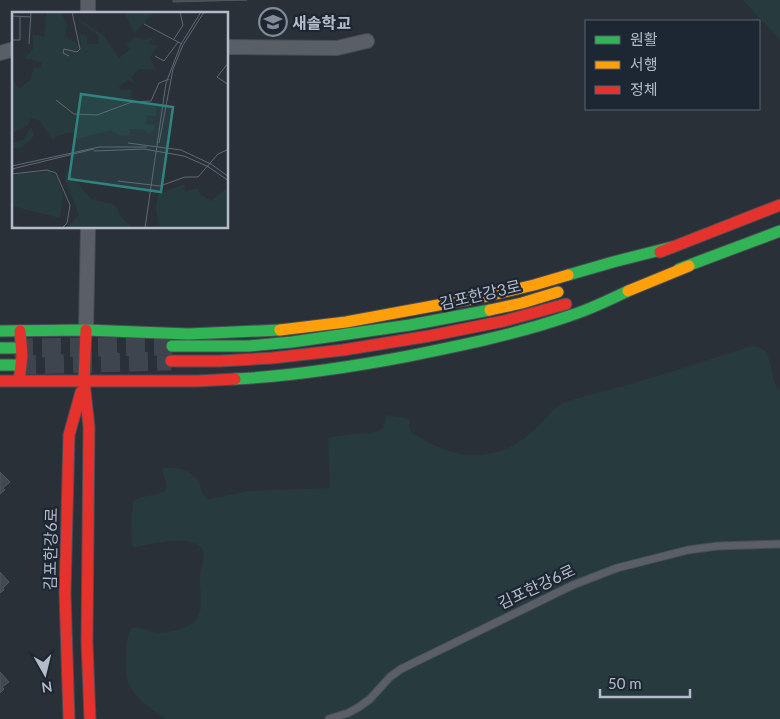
<svg xmlns="http://www.w3.org/2000/svg" width="780" height="719" viewBox="0 0 780 719" font-family="Lato,'Noto Sans KR',sans-serif">
  <style>
    .green { fill: #273a3e }
    .building { fill: #444950; stroke: #52575f }
    .lines { fill: none; stroke-linecap: round; stroke-linejoin: round }
    .secondary-tunnel { stroke: #3f454e; stroke-width: 19; stroke-dasharray: 19 9; stroke-linecap: butt }
    .lane-casing { stroke: #484c53; stroke-width: 9 }
    .street-casing { stroke: #484c53; stroke-width: 16 }
    .fast-casing { stroke: #484c53; stroke-width: 13 }
    .slow-casing { stroke: #484c53; stroke-width: 13 }
    .jam-casing { stroke: #484c53; stroke-width: 13 }
    .lane { stroke: #5a5e66; stroke-width: 7 }
    .street { stroke: #5a5e66; stroke-width: 14 }
    .fast { stroke: #30b455; stroke-width: 11 }
    .slow { stroke: #ff9f0a; stroke-width: 11 }
    .jam { stroke: #e5322d; stroke-width: 11 }
    .labels { text-anchor: middle; dominant-baseline: central; stroke-width: 4.5; stroke-linejoin: round; paint-order: stroke }
    .poi-label { font-size: 16px; font-weight: bold; fill: #b4bcc9; stroke: #1d2633; text-anchor: start }
    .street-label { font-size: 16px; fill: #b4bcc9; stroke: #1d2633 }
    .inset-road { fill: none; stroke: #616872; stroke-width: 1 }
    .view { fill: #308480; fill-opacity: 0.15; stroke: #308480; stroke-width: 2.5 }
    .inset-edge { fill: none; stroke: #b4bcc9; stroke-width: 2.5 }
  </style>
  <rect width="100%" height="100%" fill="#2a3038"/>
  <path class="green" d="M743 0H780V40Z
    M751 346 758 347 767 352 775 383 777 388 780 390V719H166C152 709 134 699 128 681 125 674 126 665 126 658 126 647 126 637 132 628 139 626 147 631 154 632 166 634 181 630 191 624 195 621 197 619 199 615 203 604 199 589 200 577 200 571 206 555 203 550 203 549 199 546 198 545 183 536 153 544 137 547H134L132 545 131 521 133 502C140 494 156 497 165 491 170 481 161 478 163 468 175 467 189 469 197 479 202 486 200 497 209 499L249 491 329 488 330 486 328 440 329 438C337 436 345 435 353 434 361 433 373 435 380 430 385 427 385 422 386 416L388 415 408 419 410 421 409 426 411 432C434 447 460 459 489 454 511 450 528 437 543 421 550 414 556 405 566 402 582 396 600 393 617 388 662 375 706 361 751 346Z"/>
  <path class="building" d="M173 0H247L173 2Z
    M0 472 10 482 3 488 5 490 0 494Z
    M0 572 9 582 3 588 4 590 0 593Z
    M0 672 9 682 2 687 4 689 0 693Z"/>
  <g class="lines">
    <path class="secondary-tunnel" d="M14 348 172 346
      M17 365 171 361"/>
    <defs>
      <path id="lane" d="M329 719 348 713 359 707 370 699 390 677 401 669 573 585 617 568 688 550 718 546 780 544"/>
      <path id="street" d="M88 0V14
        M228 47 337 48 367 41
        M0 53 14 49
        M86 330 88 228"/>
      <path id="fast" d="M679 269 780 231
        M568 275 613 262 672 247
        M0 331 86 330 188 334 280 330
        M172 346H249L292 342 410 325 490 310
        M0 348H14
        M0 365H17
        M235 379C294 376 351 367 409 356 463 345 517 334 569 316 589 310 609 300 628 291"/>
      <path id="slow" d="M628 291 689 266
        M490 310 522 303 558 292
        M280 330 346 322 487 296 534 285 568 275"/>
      <path id="jam" d="M660 252 780 205
        M86 330 84 381 89 427 87 642 90 719
        M171 361H220L272 358 343 350 429 336 504 321 566 304
        M0 381H197L235 379
        M19 381 22 356 20 331
        M69 719 65 593 69 435 81 392"/>
    </defs>
    <use href="#lane" class="lane-casing"/>
    <use href="#street" class="street-casing"/>
    <use href="#fast" class="fast-casing"/>
    <use href="#slow" class="slow-casing"/>
    <use href="#jam" class="jam-casing"/>
    <use href="#lane" class="lane"/>
    <use href="#street" class="street"/>
    <use href="#fast" class="fast"/>
    <use href="#slow" class="slow"/>
    <use href="#jam" class="jam"/>
  </g>
  <defs>
    <symbol id="school-ring" viewBox="-11 -11 22 22"><circle r="9.5" fill="#1d2633" stroke="#848b96" stroke-width="1.5"/><path d="M0-5L7-2L0 1L-7-2ZM-4 1L0 2.5L4 1V4Q0 6-4 4Z" fill="#848b96"/></symbol>
  </defs>
  <g fill-rule="evenodd">
    <use href="#school-ring" x="257" y="6" width="32" height="32"/>
  </g>
  <g class="labels">
    <g class="poi-label">
      <text x="292" y="22">새솔학교</text>
    </g>
    <g class="street-label">
      <text transform="translate(480 294) rotate(-13)">김포한강3로</text>
      <text transform="translate(50 549) rotate(-89)">김포한강6로</text>
      <text transform="translate(536 586) rotate(-25)">김포한강6로</text>
    </g>
  </g>
  <g transform="translate(12 12)">
    <rect width="216" height="216" fill="#2a3038"/>
    <path d="M35 0H49L55 13 53 24 69 34 68 21 75 24V31L79 32H86L87 24 65 7 81 16 92 24 107 46 119 37 114 32 125 25 132 28 142 25 136 31 146 34 138 45 143 58 127 57 119 65 123 72 117 68 107 74 109 78 119 77 120 86 125 90H140L144 95V104L136 103 134 112 142 113V118L137 122 133 118 118 117 117 123 110 124 99 118 66 127 59 120 42 125 41 129 28 109 19 106 16 113 0 121V66L7 77 19 67 21 56 29 55 30 50 13 46 21 37V22L32 25ZM111 0H142L123 21ZM19 115 22 123 19 128 8 136H0V131L12 127ZM54 157 79 187 103 193 110 206 121 216H55L67 203 53 168ZM37 159 46 166 51 184 48 206 0 194V163ZM172 172 173 179 186 176 188 182 199 189 216 175V215L148 216 144 198 146 182Z" fill="#273a3e"/>
    <path class="inset-road" d="M0 4 19 5M132 12 170 32M162 27 171 13 168 0M0 28H8V5M17 32 19 0M57 44 51 41 52 37 65 40 68 37 60 0M143 44 152 49 166 30M217 50 205 65 217 73M44 88 62 102 85 103 120 90 139 89 147 71 157 67M116 131 169 138 199 152M147 131 161 57 171 33 192 0M82 139 132 137 172 144 197 155M199 152 217 165M0 154 87 135H135M195 154 217 169M0 157 82 137M0 162 35 158 44 161 58 193 55 211 50 216M106 169 148 174 173 165H186L206 142 217 137M0 215 17 216M133 216 154 71 169 32 189 0"/>
    <path class="view" d="M69 82 161 95 149 180 57 167Z"/>
    <rect width="216" height="216" class="inset-edge"/>
  </g>
  <rect x="585" y="20" width="175" height="90" fill="#1d2633" stroke="#59626f"/>
  <rect x="595" y="36" width="25" height="8" fill="#30b455" stroke="#59626f"/>
  <text x="630" y="45" font-size="15" fill="#b4bcc9">원활</text>
  <rect x="595" y="61" width="25" height="8" fill="#ff9f0a" stroke="#59626f"/>
  <text x="630" y="70" font-size="15" fill="#b4bcc9">서행</text>
  <rect x="595" y="86" width="25" height="8" fill="#e5322d" stroke="#59626f"/>
  <text x="630" y="95" font-size="15" fill="#b4bcc9">정체</text>
  <g transform="translate(45 674) rotate(172)" stroke="#1d2633" stroke-width="4" paint-order="stroke">
  <path d="M0-4L9 19L0 12L-9 19Z" fill="#b4bcc9"/>
  <text y="-8" font-size="14" font-weight="bold" text-anchor="middle" fill="#b4bcc9">N</text>
  </g>
  <path d="M600 689v8h90v-8" fill="none" stroke="#b4bcc9" stroke-width="2.5"/>
  <text x="608" y="689" font-size="15" fill="#b4bcc9" stroke="#1d2633" stroke-width="4" paint-order="stroke">50 m</text>
</svg>
